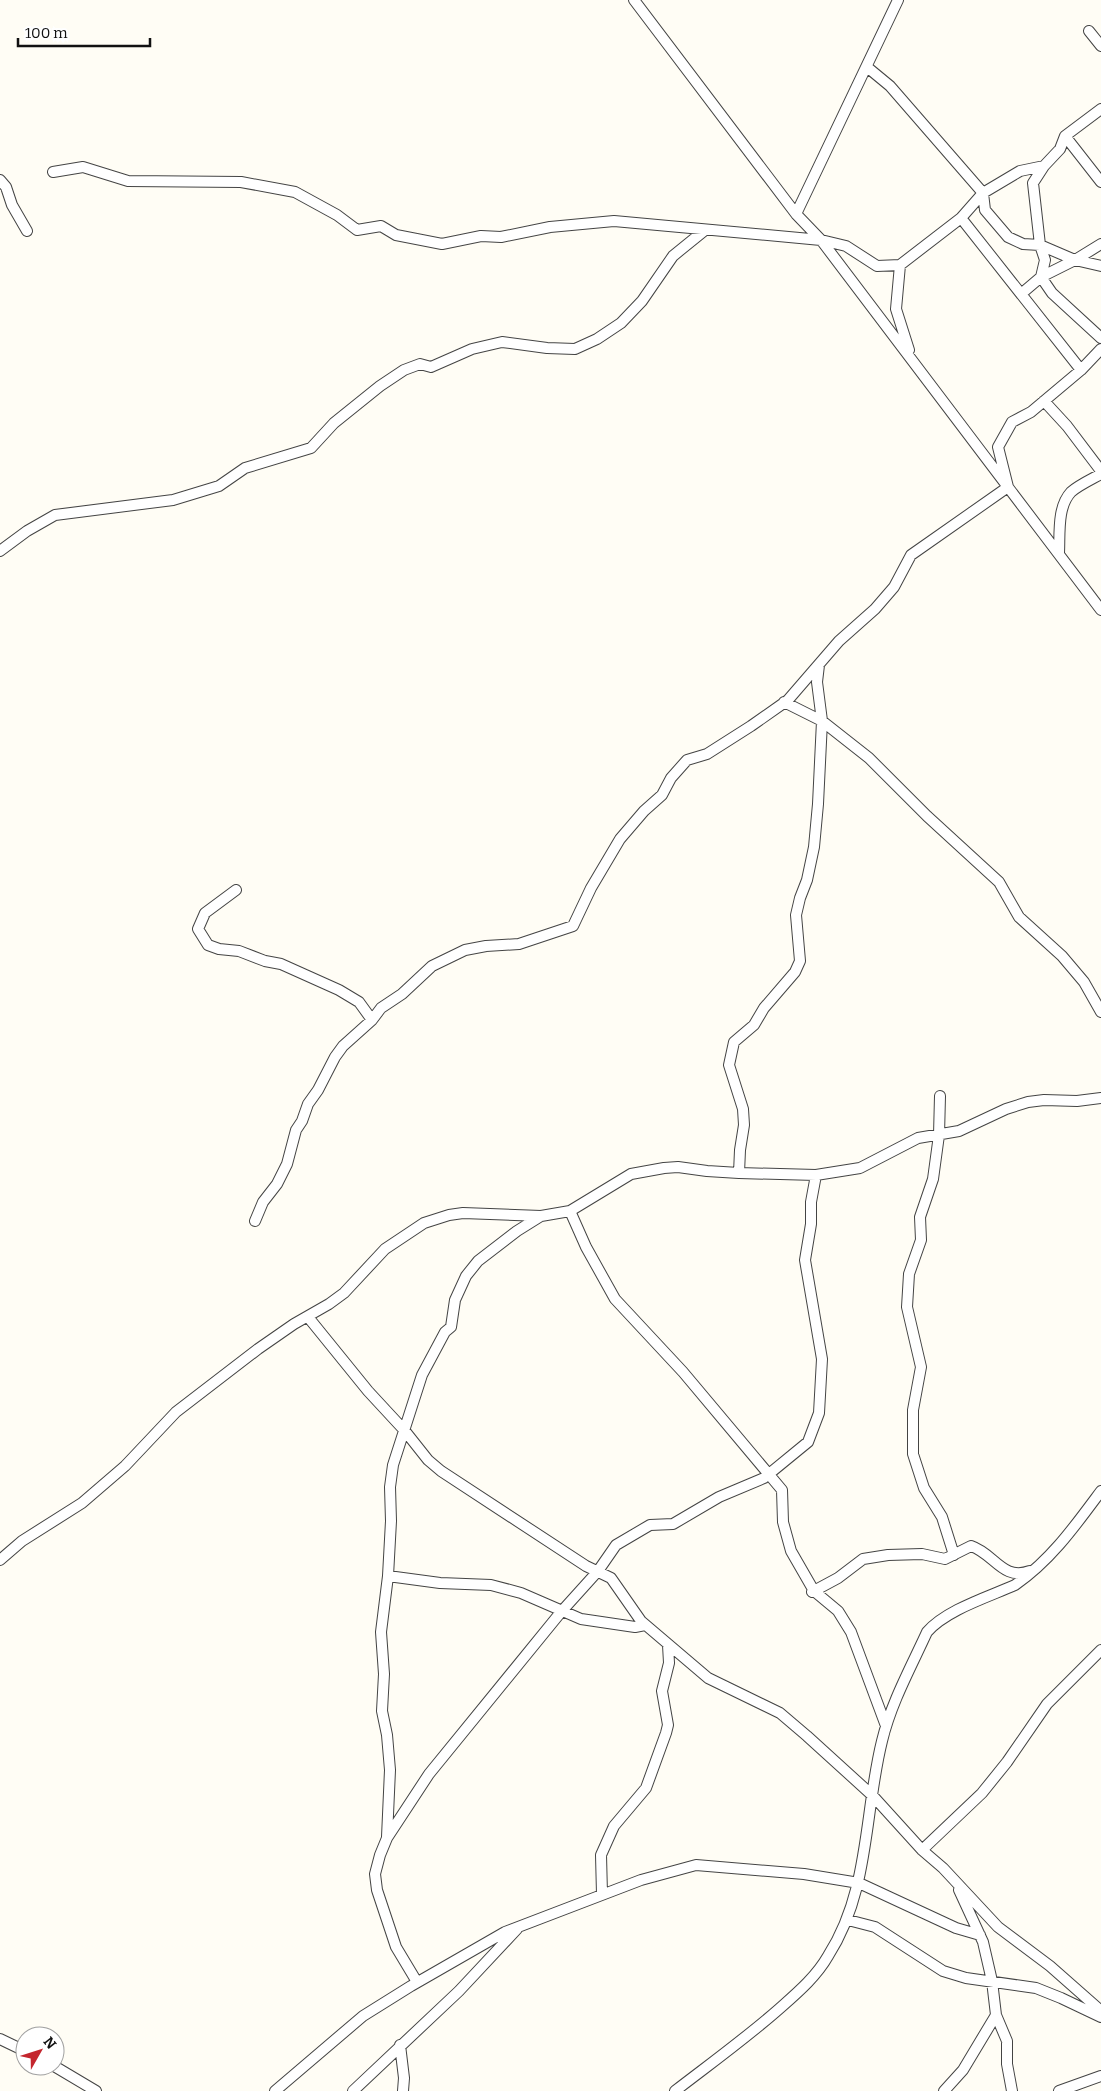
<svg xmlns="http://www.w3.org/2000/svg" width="1101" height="2091" viewBox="0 0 1101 2091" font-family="Bitter,serif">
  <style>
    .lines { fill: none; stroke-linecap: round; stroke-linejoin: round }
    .street-casing { stroke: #444; stroke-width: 12 }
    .street { stroke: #fff; stroke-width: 10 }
  </style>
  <rect width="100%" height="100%" fill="#fffdf5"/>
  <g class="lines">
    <defs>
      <path id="street" d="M634 0 796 214 821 240 1101 610
        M1089 31 1101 46
        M867 67 890 86 983 193 985 210 1008 237 1023 244 1040 245 1075 260 1101 266
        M1065 136 1101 182
        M1044 166 1033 183 1040 245 1045 260 1041 277 1052 293 1101 338
        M53 172 83 167 128 181 241 182 295 192 337 215 357 230 381 226 396 235 442 244 481 236 501 237 550 227 614 221 821 240 846 246 877 266 900 265
        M0 180 6 187 12 205 27 231
        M796 214 898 0
        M961 218 1081 370
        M1021 294 1041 277 1075 260 1101 244
        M909 350 896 309 900 265 961 218 983 193 1020 171 1044 166 1060 149 1065 136 1101 109
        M1044 401 1067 426 1101 471
        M0 551 27 531 55 515 173 500 219 486 245 468 311 448 334 423 380 386 404 370 420 364 431 367 472 349 502 342 547 348 575 349 597 339 621 323 642 301 673 256 705 230
        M1059 553C1060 534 1057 507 1071 492 1079 485 1092 479 1101 474
        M784 702 822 721 869 758 927 816 999 882 1019 917 1062 956 1084 982 1101 1012
        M236 890 205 913 198 929 208 945 219 949 239 951 265 961 281 964 339 990 359 1002 372 1020
        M940 1096 939 1135 933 1179 920 1217 921 1240 909 1274 907 1307 921 1367 913 1410V1454L924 1488 942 1517 954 1555
        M739 1173 740 1150 744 1125 743 1109 729 1065 734 1042 754 1025 764 1008 795 972 800 961 796 915 800 898 807 880 814 847 818 804 822 721 817 682 819 665
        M570 1211 586 1247 615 1299 683 1372 782 1490 783 1522 791 1551 814 1591 838 1611 851 1632 886 1726
        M255 1221 263 1202 277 1184 287 1164 296 1130 302 1121 308 1104 318 1090 335 1057 343 1046 372 1020 381 1008 402 994 432 966 465 950 486 946 519 944 573 926 591 888 620 839 644 811 662 795 671 778 687 760 707 754 751 726 788 700 839 641 875 609 894 587 911 555 1008 487 998 447 1012 422 1031 412 1081 370 1101 349
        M308 1317 368 1391 405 1431 428 1460 441 1471 586 1566 611 1578 641 1621 708 1678 780 1713 807 1736 873 1796 922 1850 943 1868 998 1927 1050 1966 1101 2011
        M0 1560 22 1541 82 1503 125 1466 176 1412 258 1349 294 1324 329 1304 344 1293 385 1249 424 1223 449 1215 463 1213 541 1216 570 1211 631 1174 664 1168 678 1167 707 1171 739 1173 816 1175 860 1168 918 1138 959 1131 1006 1109 1028 1102 1044 1100 1077 1101 1101 1098
        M388 1576 440 1583 491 1585 521 1593 581 1619 635 1627 645 1625
        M812 1592 838 1578 863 1559 888 1555 922 1554 945 1559 971 1546C995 1554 1002 1581 1030 1571
        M387 1837 390 1770 387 1735 382 1711 384 1674 381 1632 388 1576 391 1521 390 1487 393 1465 422 1375 445 1332 451 1327 455 1300 466 1276 478 1261 517 1231 541 1216
        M922 1850 982 1793 1007 1762 1047 1704 1101 1650
        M602 1894 601 1855 614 1826 646 1788 666 1733 668 1725 662 1691 669 1663 668 1645
        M848 1920 875 1927 943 1971 966 1978 1036 1988 1061 1998 1101 2017
        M417 1982 396 1947 377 1890 375 1874 380 1855 387 1838 429 1774 561 1612 598 1571 616 1545 650 1525 673 1524 719 1497 764 1478 808 1442 819 1413 822 1359 805 1260 811 1224V1202L816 1175
        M996 2015 1007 2041V2064L1012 2091
        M0 2039 25 2051
        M400 2045 404 2078 403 2091
        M54 2066 96 2091
        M275 2091 363 2016 411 1986 505 1932 641 1880 696 1865 804 1874 859 1883 956 1928 980 1935
        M353 2091 459 1991 517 1929
        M675 2091C710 2064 746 2038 779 2009 797 1993 816 1977 828 1956 870 1891 864 1813 882 1741 891 1703 911 1667 927 1632 946 1610 988 1597 1015 1585 1051 1560 1075 1526 1101 1491
        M944 2091 963 2070 996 2015 992 1981 983 1942 959 1890
        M1059 2091 1101 2076"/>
    </defs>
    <use href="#street" class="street-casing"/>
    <use href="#street" class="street"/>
  </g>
  <g transform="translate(40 2051) rotate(51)"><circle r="24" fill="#ffffff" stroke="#a0a0a0"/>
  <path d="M0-4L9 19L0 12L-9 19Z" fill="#c4262e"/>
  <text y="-8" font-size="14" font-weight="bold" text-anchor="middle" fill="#111111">N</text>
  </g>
  <path d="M18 38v8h132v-8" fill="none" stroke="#111111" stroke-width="2.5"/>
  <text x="25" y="38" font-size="15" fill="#111111" stroke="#ffffff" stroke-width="4" paint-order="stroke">100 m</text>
</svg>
